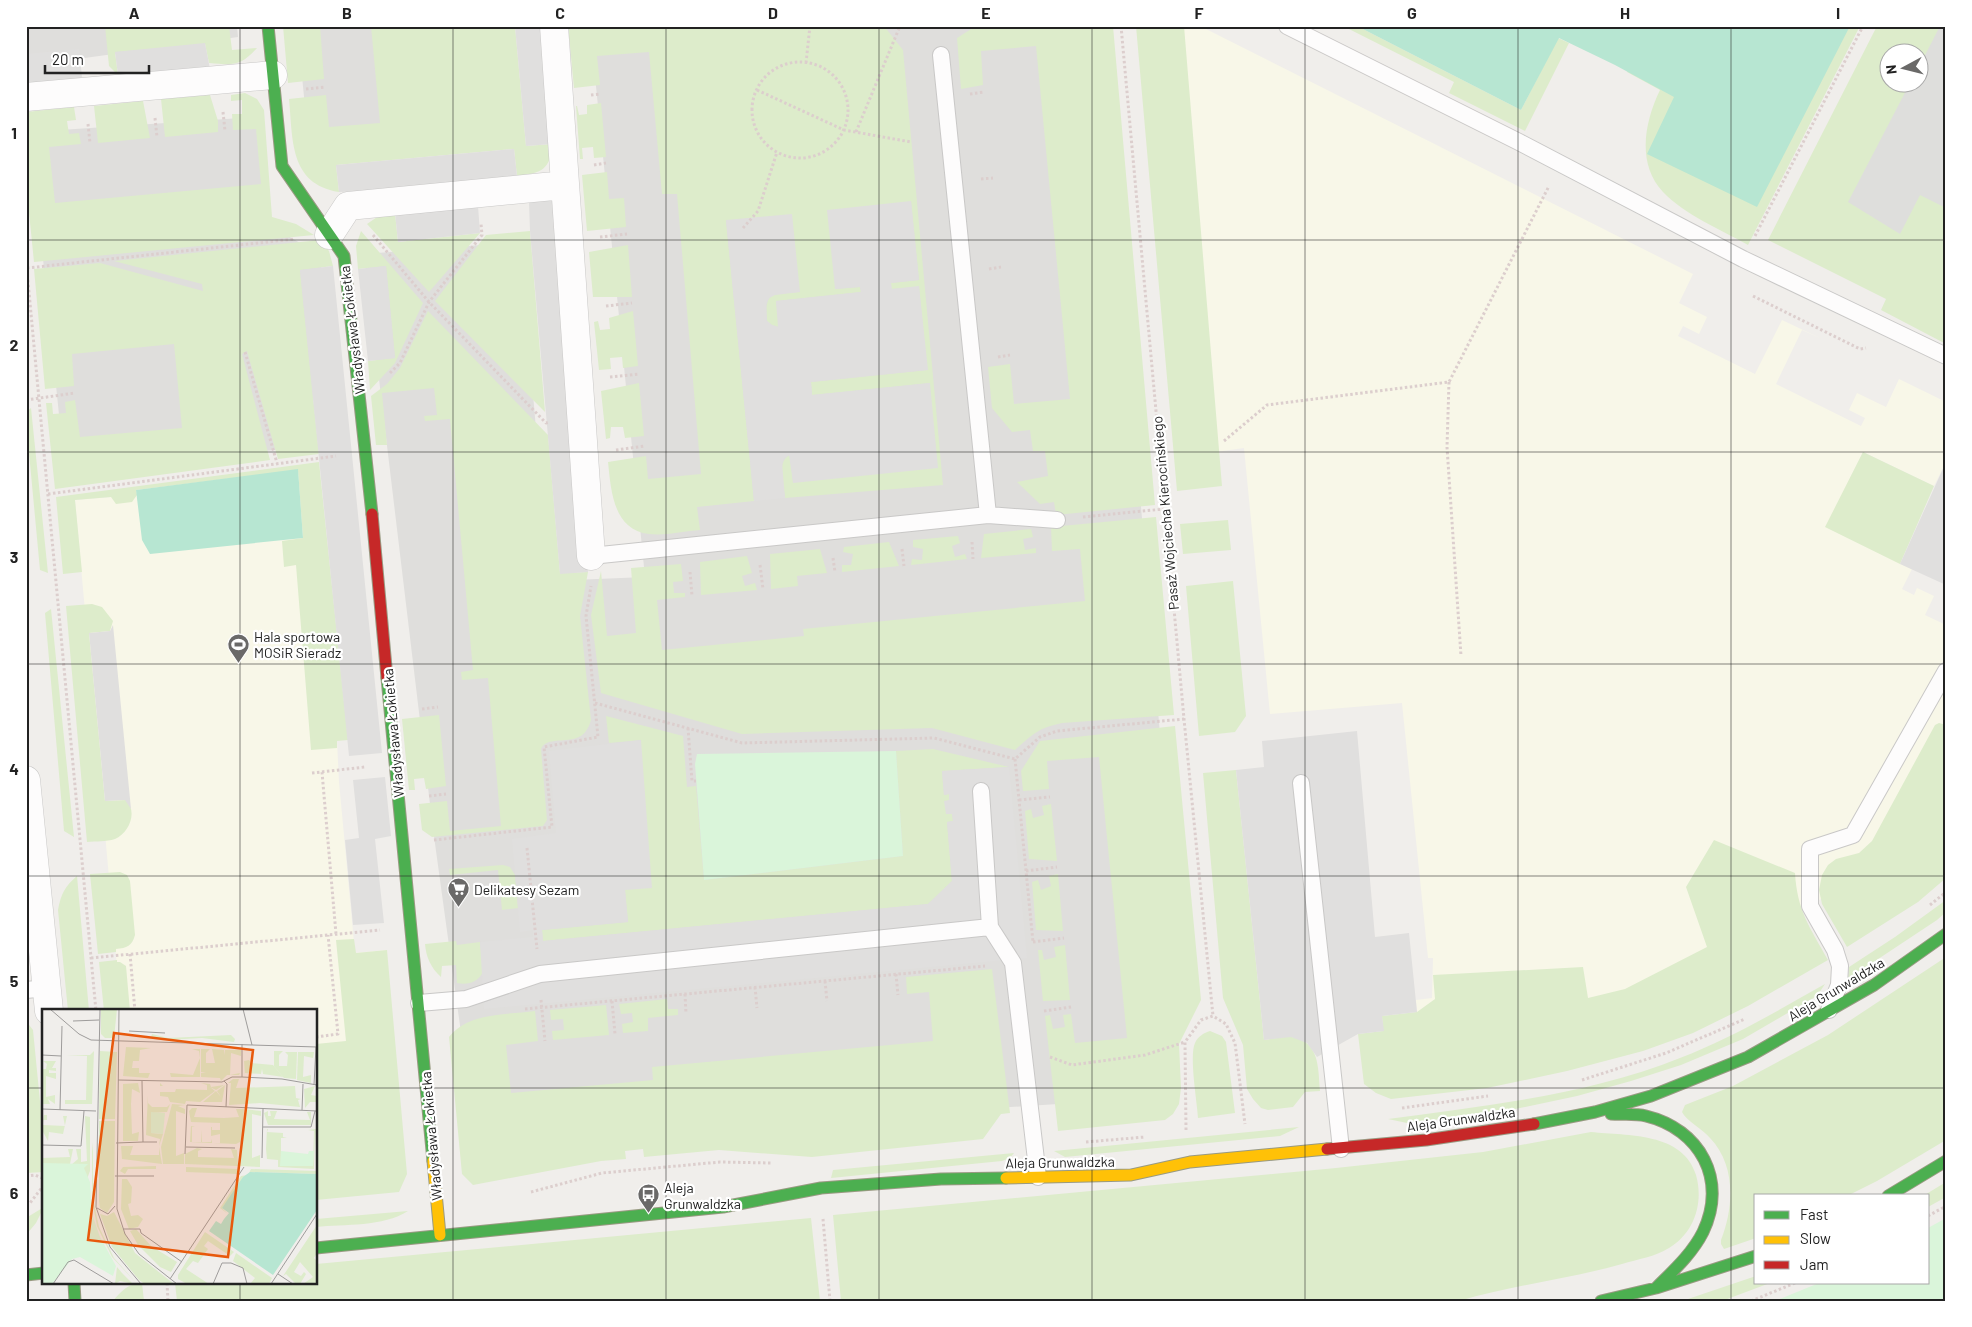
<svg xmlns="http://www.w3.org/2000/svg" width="1972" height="1327" viewBox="0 0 1972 1327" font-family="Barlow,sans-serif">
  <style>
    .residential { fill: #dfdedc }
    .education { fill: #f8f7e8 }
    .religious { fill: #dededc }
    .grass { fill: #ddeccb }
    .park { fill: #daf5da }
    .pitch { fill: #b7e6d2 }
    .parking { fill: #e0dfde }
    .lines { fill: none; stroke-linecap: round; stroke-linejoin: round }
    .lane-casing { stroke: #c9c8c7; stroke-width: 18 }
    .street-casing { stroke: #c9c8c7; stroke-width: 29 }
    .fast-casing { stroke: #999a82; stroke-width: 13 }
    .slow-casing { stroke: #999a82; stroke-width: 13 }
    .jam-casing { stroke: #999a82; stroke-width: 13 }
    .path { stroke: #dccecd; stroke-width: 3; stroke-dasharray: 2.5 2.5; stroke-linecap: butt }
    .lane { stroke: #fdfcfc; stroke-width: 16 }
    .street { stroke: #fdfcfc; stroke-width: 28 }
    .fast { stroke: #4caf50; stroke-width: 11 }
    .slow { stroke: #ffc107; stroke-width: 11 }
    .jam { stroke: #c62828; stroke-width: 11 }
    .grid { fill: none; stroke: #222; stroke-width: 1; stroke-opacity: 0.55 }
    .labels { text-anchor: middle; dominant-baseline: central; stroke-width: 4.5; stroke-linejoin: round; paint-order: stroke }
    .street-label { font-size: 14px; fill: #222; stroke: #fff }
    .poi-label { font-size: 14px; fill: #222; stroke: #fff; text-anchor: start }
    .inset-road { fill: none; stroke: #9e9c9b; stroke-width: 1 }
    .view { fill: #e8590c; fill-opacity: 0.15; stroke: #e8590c; stroke-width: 2.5 }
    .inset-edge { fill: none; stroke: #222; stroke-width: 2.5 }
    .neatline { fill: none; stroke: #222; stroke-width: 2 }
    .grid-label { font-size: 16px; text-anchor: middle; font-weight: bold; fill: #222 }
  </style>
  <rect width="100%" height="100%" fill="#f0eeeb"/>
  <path class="residential" d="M26 26H237L238 37 26 66Z
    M297 26H504L511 134 310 157Z
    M590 26H1101L1180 975 1164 1097 476 1142 433 829 364 254 520 242 549 581 645 577Z
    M256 117 268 224 322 256 310 446 65 473 30 132Z"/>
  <path class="education" d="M1169 26H1200L1693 274 1679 303 1707 317 1699 334 1683 326 1678 336 1755 374 1782 320 1822 339 1802 330 1776 384 1861 426 1865 418 1849 410 1857 393 1886 407 1899 379 1946 402V462L1934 486 1863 452 1826 527 1912 569 1902 589 1914 595 1917 588 1934 596 1925 615 1946 625V791L1872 864 1762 939 1632 1002 1417 1012 1416 1000 1432 998 1433 958H1428L1402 703 1270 714 1244 448 1209 453Z
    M298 469 337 741 339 782 355 953 387 950 316 1148V1011H121L75 500 112 497 136 490Z"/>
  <path class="religious" d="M1924 26H1946V303L1826 240 1895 83 1920 82V52Z"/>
  <path class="grass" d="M105 26H229L232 50 257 48C240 67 233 65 209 63L205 44 115 52 118 75 109 66Z
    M283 26H320L324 79 288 83Z
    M371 26H515L526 146 552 144C551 170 541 173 517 176L514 149 336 165 339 192C289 184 293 139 289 99L326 95 329 127 380 123Z
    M568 26H884L903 50 943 485 785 498C784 485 776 461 790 455L793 482 930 383 812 395 811 382 927 370 919 287 891 289V283L919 280 911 201 835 289 860 287 861 292 776 301 779 327 772 325 767 321C764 290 773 295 799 292L726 221 754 501 697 507 700 530C684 531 665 536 649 534 613 530 611 490 608 462L646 456 648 479 701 474 677 194H662L649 52 597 56 600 85 574 88Z
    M976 26H1113L1155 505 1056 515 1054 502 1040 504 1017 482 1048 476 1045 451H1033L1030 430 1012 432 992 408 988 367 1010 364 1014 404 1070 399 1036 46 981 51 983 85 961 89 957 38Z
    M1136 26H1184L1222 486 1177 491Z
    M1343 26H1357L1521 110 1558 38 1569 43 1525 131 1449 93 1454 82Z
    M1651 26H1860L1748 245C1720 229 1685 215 1663 192 1636 163 1645 121 1660 90L1627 72Z
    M1877 26H1940L1920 65V52H1890V82L1910 83 1848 202 1900 234 1920 195 1946 208V344L1881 310 1886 299 1768 240Z
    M245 93 257 99 264 110 272 217 296 224 314 235 34 262 26 183V112L74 107 76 120 67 121 69 134 79 133 81 144 49 147 55 203 261 184 256 129 233 130 232 114H242V100L231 101V95Z
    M210 95 218 121V132L165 137 161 99Z
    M143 101 150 138 98 143 94 106Z
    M601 103 606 157 594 158 593 147 582 148 583 159H580L576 106H577L579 115 587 114V105Z
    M607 172 609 199 624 198 626 227 587 231 582 175Z
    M395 213 398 242 480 233 429 292 367 224 380 215Z
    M361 231 423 303 395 363 370 390 368 361 395 358 386 266 358 269 356 246Z
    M530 231 545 412 435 301 486 235Z
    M320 240 329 251 333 266 300 270 319 454 278 459 247 351 242 354 270 460 55 489 46 403H52L53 414 66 413 65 402 75 400 80 437 182 428 174 344 72 354 74 386 45 389 34 269 100 263 203 291 202 284 114 261Z
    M628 245 632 297H593L589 252Z
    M428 311 548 435 560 573 588 572 580 616 591 720C590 724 588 728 586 731 575 747 547 734 541 749L547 820 543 826 432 837 422 830 419 804 447 801 450 831 501 826 488 678 462 680 461 672 473 670 450 419 425 421 424 416 437 415 434 388 382 393 387 445H376L371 396 387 384 400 368Z
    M633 311 638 366 623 368 622 357 610 358 611 369 599 370 594 322 598 321 600 330 610 329 609 318Z
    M639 383 644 436 625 438 623 427H611L610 438 606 439 601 391Z
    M31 408 48 573 40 570 26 421V412Z
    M1863 452 1934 486 1900 564 1825 527Z
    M319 462 348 740 337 741V748L311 750 296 565 284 567 282 541 303 538 298 470 136 490 137 495 132 502 116 504 111 497 75 500 82 572 63 574 56 497Z
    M1156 517 1174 715 1062 723C1038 728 1033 734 1015 750L932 728 742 734 601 693 591 615 601 571 607 636 636 633 631 568 681 564 683 581 673 582 674 593H685V597L657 600 662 650 804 636 803 629 1085 601 1080 549 1052 551 1051 527Z
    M1228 520 1231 550 1183 554 1180 524Z
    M1031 529 1033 537 1023 539 1025 550 1036 548V553L981 558 984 534Z
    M958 536 960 543 952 546 955 557 965 554 967 559 911 565 912 559 922 560 923 549 913 547V540Z
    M889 542 899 566 842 572V565H851L853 554 843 552 844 547Z
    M820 549 827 573 797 576 798 586 771 589 770 554Z
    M747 556 752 573 742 576 745 586 755 583 757 590 701 595 700 562Z
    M1233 581 1246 716 1235 732 1199 736 1186 586Z
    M92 604 102 607 113 621 110 631 89 633 105 801 126 800C138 812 129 833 115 839 106 842 96 841 87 842L66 606Z
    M51 609 74 837 64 831 45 613Z
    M439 715 446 786 426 789 424 778 414 779 415 790H409L402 719Z
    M606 716 683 736 687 787 696 786 704 880 903 856 896 751 933 749 1009 767 942 771 944 795 949 794V800L946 814H952L953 821 947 822 952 881 928 904 543 941 542 930 628 922 625 890 641 740 609 743Z
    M1939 723 1946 725V878L1918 902 1847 947 1822 904 1819 890 1822 875 1828 865 1836 859 1859 853 1872 841 1935 725Z
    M1175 726 1201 1000 1179 1044 1181 1088 1179 1104 1173 1114 1165 1120 1058 1131 1045 1016 1050 1015 1053 1029 1065 1027 1063 1015 1071 1014 1075 1043 1127 1038 1099 757 1047 761 1049 789 1023 791 1021 771 1040 741Z
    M1236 770 1264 1040C1272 1039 1283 1036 1292 1037 1320 1042 1318 1068 1320 1091L1305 1092 1293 1107 1268 1110 1261 1108 1253 1099 1247 1089 1243 1045 1223 998 1203 773Z
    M1051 804 1057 861 1029 859 1025 811 1031 809 1033 818 1044 815 1042 806Z
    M1714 840 1795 873C1797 910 1810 928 1828 960L1748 1006 1693 1033 1643 1051 1567 1071 1487 1088 1391 1099 1376 1093 1364 1084 1358 1034 1383 1031 1382 1016 1417 1012 1435 999 1433 975 1583 967 1588 998 1625 989 1707 947 1686 887Z
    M503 865 510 867 515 875 518 908 502 910 498 870 450 875 449 869Z
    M120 872 127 875 130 881 135 935C132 946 127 948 116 949V952L98 954 90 874Z
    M1058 874 1063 931 1036 930 1032 882 1038 880 1041 890 1051 886 1049 876Z
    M77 876 89 1011H68L58 910C61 894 65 886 77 876Z
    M1946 900V912L1937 920 1848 979 1849 967 1895 937Z
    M354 939 356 953 387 950 407 1174 399 1192 316 1200V1044L346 1041 336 940Z
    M456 941 457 945 480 942 483 972C477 983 468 985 457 983L456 965 442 966 441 977C431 968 426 957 425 944Z
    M1065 945 1070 1000 1043 1001 1038 950H1042L1044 960 1056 957 1054 947Z
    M1946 957V1140L1877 1181 1847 1196H1756V1238L1724 1249 1721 1244V1240C1734 1207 1736 1165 1710 1138 1703 1129 1686 1121 1682 1112L1685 1105 1733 1086 1828 1035Z
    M117 960V962H120L126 966 130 1011H104L99 962Z
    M992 969 1010 1113 1001 1114 983 1139 812 1157 719 1150 644 1157 643 1149 625 1151 626 1159 601 1161 473 1185 462 1174 449 1037C469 1012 506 1015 535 1011L538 1041 506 1045 511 1093 653 1080 652 1067 933 1041 929 992 907 994 906 977Z
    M1825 984 1817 996 1743 1039 1681 1065 1631 1081 1577 1096 1501 1112 1407 1123 1388 1119C1486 1106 1587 1095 1680 1058 1732 1038 1777 1011 1825 984Z
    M667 999 668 1009H678V1015L648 1018V1031L623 1033 622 1024 633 1022 632 1013 621 1014 619 1004Z
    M606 1005 609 1035 553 1040 552 1031 564 1030 563 1019 551 1020 550 1010Z
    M26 1021 33 1030 44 1142V1172L26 1173Z
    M1210 1031 1222 1036 1226 1042 1235 1113 1198 1118C1197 1101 1189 1056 1195 1043 1198 1036 1204 1033 1210 1031Z
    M1299 1127 1280 1136 1065 1157 1054 1151Z
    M1591 1132C1628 1136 1683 1132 1696 1175 1704 1203 1694 1233 1669 1248 1655 1257 1638 1259 1622 1264 1569 1279 1513 1285 1459 1301H841L833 1215 1336 1168 1483 1152Z
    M1014 1153 1010 1158 1002 1161 831 1178 833 1170Z
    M1946 1182V1197L1928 1207V1196H1923Z
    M44 1207 36 1223 26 1235V1218Z
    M408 1211C383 1227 345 1224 316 1227V1219Z
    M811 1218 820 1301H177L175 1283H316V1264Z
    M1756 1276V1283H1770L1722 1301H1682Z
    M142 1283 144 1301H113C121 1291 129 1283 142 1283Z"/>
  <path class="park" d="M896 751 903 856 704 880 695 764 697 754Z
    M1946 1218V1301H1775L1819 1283H1928V1228Z"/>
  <path class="pitch" d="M1357 26H1850L1757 207 1647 154 1674 97 1615 65 1559 38 1521 110Z
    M298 469 303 538 150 554 142 540 136 490Z"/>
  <path class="parking" d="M515 26H541L552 144 526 146Z
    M205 43 210 69 118 75 115 52Z
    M79 49 82 77 74 81 26 85V54Z
    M514 149 517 176 368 191 339 192 336 165Z
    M552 199 573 431 588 572 560 574 530 231 529 202Z
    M911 201 919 280 891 283 892 289 919 286 928 370 811 382 812 395 930 383 938 468 793 483 789 455 784 458 782 463 785 498 754 501 726 220 792 214 800 292 775 295 769 298 766 304 767 321 772 325 778 327 776 301 861 292 860 287 835 289 827 210Z
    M478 206 480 233 398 242 395 213Z
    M333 266 382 753 349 756 300 270Z
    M386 266 395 358 368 361 358 269Z
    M1946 462V585L1900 564Z
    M113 625 131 809 125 800 105 801 89 633 110 631Z
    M1357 731 1375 937 1409 933 1417 1012 1382 1016 1384 1031 1358 1034 1317 1057 1307 1043 1291 1037 1264 1040 1236 770 1264 767 1262 741Z
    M641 740 652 888 625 890 628 922 542 930 543 941 928 904 952 881 947 822 953 821 952 814H946L944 801 949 800V794L944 795 942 771 1009 767 1027 958 484 1009 480 942 533 937V930L520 932 512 839 556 833 549 751Z
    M385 777 391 836 375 839 384 923 353 925 345 840 359 838 353 780Z"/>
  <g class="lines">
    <defs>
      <path id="lane" d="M1287 26 1519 142 1743 259 1946 356
        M941 55 988 515
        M591 556 988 515 1057 520
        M1301 783 1341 1149
        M990 927 1013 963 1038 1177
        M26 990 47 988
        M419 1003 466 999 540 974 990 927 981 791
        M1829 1010 1839 985 1840 966 1835 950 1810 906V849L1853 835 1946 671"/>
      <path id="street" d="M554 26 591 556
        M26 97 273 75
        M329 235 348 206 564 185
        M26 780 49 1011"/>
      <path id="fast" d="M268 26 282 166 344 256 372 514
        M387 678 433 1161
        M1611 1114C1622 1115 1634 1113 1646 1116 1700 1129 1728 1180 1703 1232 1692 1254 1673 1271 1656 1288
        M1534 1124 1595 1112 1651 1096 1748 1057 1874 985 1946 934
        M1888 1196 1946 1161
        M316 1248 723 1207 821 1188 941 1179 1006 1178
        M26 1275 44 1273
        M74 1283 75 1301
        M1601 1301 1656 1288 1756 1256"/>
      <path id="slow" d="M433 1161 440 1235
        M1006 1178 1131 1175 1190 1162 1327 1149"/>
      <path id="jam" d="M372 514 387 678
        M1327 1149 1426 1140 1534 1124"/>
    </defs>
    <use href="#lane" class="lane-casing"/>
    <use href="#street" class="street-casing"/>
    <use href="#fast" class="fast-casing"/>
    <use href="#slow" class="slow-casing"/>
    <use href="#jam" class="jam-casing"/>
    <path class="path" d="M1121 26 1184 719 1213 1016
      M752 110a48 48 0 1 1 96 0a48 48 0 1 1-96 0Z
      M806 63 810 26
      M306 89 325 87
      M757 90 844 130 911 142
      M970 94 984 92
      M591 95 600 94
      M223 112 225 131
      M155 118 157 137
      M88 124 90 143
      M856 132 900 26
      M594 165 606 163
      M981 179 993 178
      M743 228 758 211 777 152
      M373 235 429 302 546 423 550 422
      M1755 236 1863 26
      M600 237 627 234
      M26 260 96 1011
      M27 268 295 239
      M989 269 1001 267
      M1753 296 1860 349 1866 348
      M606 306 632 303
      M245 352 277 463
      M998 357 1010 355
      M390 373 400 363 429 302 482 235 481 224
      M610 377 639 374
      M1449 382 1447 447 1461 656
      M26 400 75 393
      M1224 441 1267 405 1449 382 1549 186
      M616 450 645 446
      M48 494 336 456
      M1083 517 1164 509
      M972 542 973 559
      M902 549 904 566
      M833 558 835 572
      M760 565 763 589
      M690 572 692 596
      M595 703 742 743 934 738 1015 759 1040 737 1057 731 1184 719
      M422 709 438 707
      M688 728 692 781H696
      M1015 759 1033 942
      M322 772 336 934
      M312 773 365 767
      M429 796 446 794
      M1019 800 1050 797
      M434 840 552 827 544 747 598 737 586 616 591 586
      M527 848 537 949
      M1026 871 1057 867
      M1930 905 1946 892
      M1033 942 1064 938
      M130 954 135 1011
      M91 958 380 930
      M896 974 898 995
      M825 981 827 1001
      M755 987 757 1008
      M685 994 686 1014
      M541 1000 545 1041
      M612 1001 615 1034
      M525 1009 985 966
      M1044 1011 1071 1007
      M316 1037 338 1034 328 935
      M1050 1057 1072 1065 1145 1055 1185 1042
      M1582 1080 1666 1053 1745 1019
      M1402 1108 1488 1096
      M1186 1130 1185 1042 1201 1020 1213 1016 1226 1024 1235 1043 1245 1124
      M1086 1142 1145 1137
      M26 1176 35 1175 44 1179
      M531 1192 602 1173 720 1162 771 1163
      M26 1205 30 1203 44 1185
      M1928 1216 1946 1206
      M823 1219 830 1301
      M167 1283 168 1301
      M1751 1301 1795 1283"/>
    <use href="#lane" class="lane"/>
    <use href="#street" class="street"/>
    <use href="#fast" class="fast"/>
    <use href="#slow" class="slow"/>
    <use href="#jam" class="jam"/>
  </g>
  <path class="grid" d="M240 26V1011M453 26V1301M666 26V1301M879 26V1301M1092 26V1301M1305 26V1301M1518 26V1301M1731 26V1301M26 240H1946M26 452H1946M26 664H1946M26 876H1946M26 1088H44M316 1088H1946M240 1283V1301"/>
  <defs>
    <symbol id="stadium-pin" viewBox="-11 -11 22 30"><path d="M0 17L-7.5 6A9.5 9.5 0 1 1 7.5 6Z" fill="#6a6968" stroke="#fff"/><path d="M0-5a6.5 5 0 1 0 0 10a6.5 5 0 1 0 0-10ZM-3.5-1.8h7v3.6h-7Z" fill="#fff"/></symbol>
    <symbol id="supermarket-pin" viewBox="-11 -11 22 30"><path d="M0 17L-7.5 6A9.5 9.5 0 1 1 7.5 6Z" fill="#6a6968" stroke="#fff"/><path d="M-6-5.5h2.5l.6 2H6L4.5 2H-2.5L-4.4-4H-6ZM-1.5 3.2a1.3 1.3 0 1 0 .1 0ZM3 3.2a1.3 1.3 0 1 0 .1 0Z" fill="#fff"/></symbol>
    <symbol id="bus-pin" viewBox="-11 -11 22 30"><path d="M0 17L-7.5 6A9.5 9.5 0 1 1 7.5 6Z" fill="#6a6968" stroke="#fff"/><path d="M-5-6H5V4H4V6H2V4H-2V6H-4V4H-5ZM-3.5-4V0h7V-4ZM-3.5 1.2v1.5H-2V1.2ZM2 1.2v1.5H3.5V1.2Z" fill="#fff"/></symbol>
  </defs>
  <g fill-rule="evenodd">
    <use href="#stadium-pin" x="226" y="632" width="25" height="34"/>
    <use href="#supermarket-pin" x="446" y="876" width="25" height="34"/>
    <use href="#bus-pin" x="636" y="1182" width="25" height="34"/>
  </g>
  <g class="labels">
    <g class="street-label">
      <text transform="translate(352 330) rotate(-97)">Władysława Łokietka</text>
      <text transform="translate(1165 513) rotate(-95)">Pasaż Wojciecha Kierocińskiego</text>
      <text transform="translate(393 733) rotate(-95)">Władysława Łokietka</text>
      <text transform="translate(1836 989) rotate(-31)">Aleja Grunwaldzka</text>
      <text transform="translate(1461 1119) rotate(-8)">Aleja Grunwaldzka</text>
      <text transform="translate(431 1136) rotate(-95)">Władysława Łokietka</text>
      <text transform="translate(1060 1162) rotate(-1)">Aleja Grunwaldzka</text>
    </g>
    <g class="poi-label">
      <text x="254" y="636">Hala sportowa<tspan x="254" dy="16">MOSiR Sieradz</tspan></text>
      <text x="474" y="889">Delikatesy Sezam</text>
      <text x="664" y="1187">Aleja<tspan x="664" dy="16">Grunwaldzka</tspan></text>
    </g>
  </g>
  <g transform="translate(42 1009)">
    <rect width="275" height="275" fill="#f0eeeb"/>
    <path d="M59 0H75L72 29H63L59 25ZM110 25 126 29 189 26 193 30 192 33 160 29 124 31 123 29 109 28ZM84 38 109 39 98 41 97 52H91L90 59H97V64H108L106 69 81 67ZM150 40H158V68H129L128 64 151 66 158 49 157 42ZM159 40H168L164 44V54H173L170 40 182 41V46L183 41H199V47L189 44 188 66 198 64 197 66H185L179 72 178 69 159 68V64L164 63H159ZM52 42 50 95H23V91H44L45 47 24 46H48ZM58 42 75 43 73 110H57ZM232 42H241L237 46V57H245L246 46 243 43H255L254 70 242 69 232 57ZM256 43H272L271 49 262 47 261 68 269 66V74L255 71ZM207 51 209 54 231 56 241 68 221 65 220 60 219 65 203 64V67L202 52ZM1 52H14L10 59H14V62L7 61V64H14V70L4 67V88L13 86V95L6 90 8 95H0V60H4L5 55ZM191 70H197L194 79 253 77 254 89 259 90 256 91 258 98 218 94 187 96 189 74H186ZM96 74 98 84 90 80 89 95 90 125 97 123 96 132H81V75ZM118 74 121 77H118V83H133L134 80 165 81V76L159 74 168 75 169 78 182 76 174 81 168 78 173 82 158 93 144 92 143 95 128 93 126 88 118 87ZM183 76 180 93H161L174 82 179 88 175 82ZM273 77 269 86 275 87V93H268L263 99 262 80ZM106 86V94L110 98H125L128 95 125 103 109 104V124L121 125 117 137 118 130 104 126ZM130 95 143 96 136 97 143 100V105L134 102V147L142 144V155H121L119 138ZM150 99H155L152 108 182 109 197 108 194 100H202L199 136 198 133 194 135 148 133 149 117 153 118H150V133H159L160 121V133H169L170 130V134H178V125L169 127V118H167H170V121H178V114L149 113 147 102ZM203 100 219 102V107L210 105V149L218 146V158L197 157ZM226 102V107H229L228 102H235L232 110 268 111 265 103H269V116H226L222 104ZM275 105V160L273 122 272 160 236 158V151L225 150 224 140 225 120H226L225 123 241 124V128L245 129H239V157H271L272 122 266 121 274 120ZM2 106H5V111H1V116L23 117 21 107H25L21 125 7 123 6 132 0 121ZM43 107 48 108V162L39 186 29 156 36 150 34 140H39V153L45 152ZM57 112H73L72 193 65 204 58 199 57 192ZM50 133 51 143V190L57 218 72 249 95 275 70 248 55 217 50 191ZM79 137H91L88 146H117V138L120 155 80 150ZM155 139 160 140 156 142V148L192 149 189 140 195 141 196 157 143 155V145ZM26 140H31L28 155H0V149L28 148ZM114 157V160H86L83 165 78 162 81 158ZM144 158 195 160 197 165 144 163ZM209 160 275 162V165L209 163 180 199 186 205 178 199 199 167 206 166ZM80 170H85L90 178 89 194 86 195 89 207 96 206 101 210 96 218 87 220 79 200ZM72 203 93 244 132 275H103L97 271 70 238 58 205 65 207ZM275 216V244L272 249 275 252V275H261L271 268 258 253 252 263 259 267 262 263 264 265 258 275H254L244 265 241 267ZM94 220 109 237 135 253 129 263 118 258 96 236 88 222ZM163 223 192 243 188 247 166 232 162 237 166 240 156 254 151 252 144 260 167 275H145L136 270V266ZM194 244 230 269 227 275H208L213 269 191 252ZM75 258 80 264 91 275 78 272 73 275Z" fill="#ddeccb"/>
    <path d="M109 103 123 104 121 125 109 124ZM239 142 266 145 267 142H272L271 157H238ZM0 154 46 155 42 159 48 173 50 205 58 228 74 257 71 267 38 248 30 250 10 275H0Z" fill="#daf5da"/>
    <path d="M208 163 275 165V201L231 266 167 222 174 212 179 215 182 210 187 204 180 199 201 168Z" fill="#b7e6d2"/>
    <path class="inset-road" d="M8 0 37 25 49 31 275 38M58 0 54 198 68 238 99 275M77 0 75 200 83 225 97 245 135 275M201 0 210 36M31 12 57 11M87 22 123 24M0 46 19 47M200 68V35M76 71 180 73 190 68H200L240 70 275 76M100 72 101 133H115M182 72 185 75 184 98M272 76 274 38M0 100 54 102M18 101 20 17M260 101 261 75M221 118H269L273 102M74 134 101 133M0 136 39 137 42 102M144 138 193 139M143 145 145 96 275 102M220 149 221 100M73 167H112M55 199 66 205 73 197M81 220H98L99 224 140 253M236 265 251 275M128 270 202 158M11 275 26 253 32 251 72 275M171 275 180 254H189L201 259 205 275M229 275 275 205"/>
    <path class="view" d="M72 24 211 41 186 248 46 231Z"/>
    <rect width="275" height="275" class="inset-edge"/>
  </g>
  <rect width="1972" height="1327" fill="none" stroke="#ffffff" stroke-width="55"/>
  <rect x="1754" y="1194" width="175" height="90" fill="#ffffff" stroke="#a7a7a7"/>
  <rect x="1764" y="1211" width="25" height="8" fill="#4caf50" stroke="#a7a7a7"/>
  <text x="1800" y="1220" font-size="15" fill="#222222">Fast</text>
  <rect x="1764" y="1236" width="25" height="8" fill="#ffc107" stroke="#a7a7a7"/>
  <text x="1800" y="1244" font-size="15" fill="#222222">Slow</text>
  <rect x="1764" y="1261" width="25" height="8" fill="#c62828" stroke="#a7a7a7"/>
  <text x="1800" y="1270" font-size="15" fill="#222222">Jam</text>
  <g transform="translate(1904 68) rotate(263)"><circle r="24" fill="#ffffff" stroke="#a7a7a7"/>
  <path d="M0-4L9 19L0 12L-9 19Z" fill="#6a6968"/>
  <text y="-8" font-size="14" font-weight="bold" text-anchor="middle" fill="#222222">N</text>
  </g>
  <path d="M45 65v8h104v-8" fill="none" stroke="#222222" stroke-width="2.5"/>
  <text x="52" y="65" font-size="15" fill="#222222" stroke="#ffffff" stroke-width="4" paint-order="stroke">20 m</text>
  <rect x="28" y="28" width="1916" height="1272" class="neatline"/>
  <g class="grid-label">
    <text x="134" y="19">A</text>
    <text x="347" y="19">B</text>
    <text x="560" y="19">C</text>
    <text x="773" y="19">D</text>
    <text x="986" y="19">E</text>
    <text x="1199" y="19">F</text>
    <text x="1412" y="19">G</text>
    <text x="1625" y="19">H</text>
    <text x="1838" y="19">I</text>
    <text x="14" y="139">1</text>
    <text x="14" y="351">2</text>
    <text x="14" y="563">3</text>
    <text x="14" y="775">4</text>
    <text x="14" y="987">5</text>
    <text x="14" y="1199">6</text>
  </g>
</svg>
